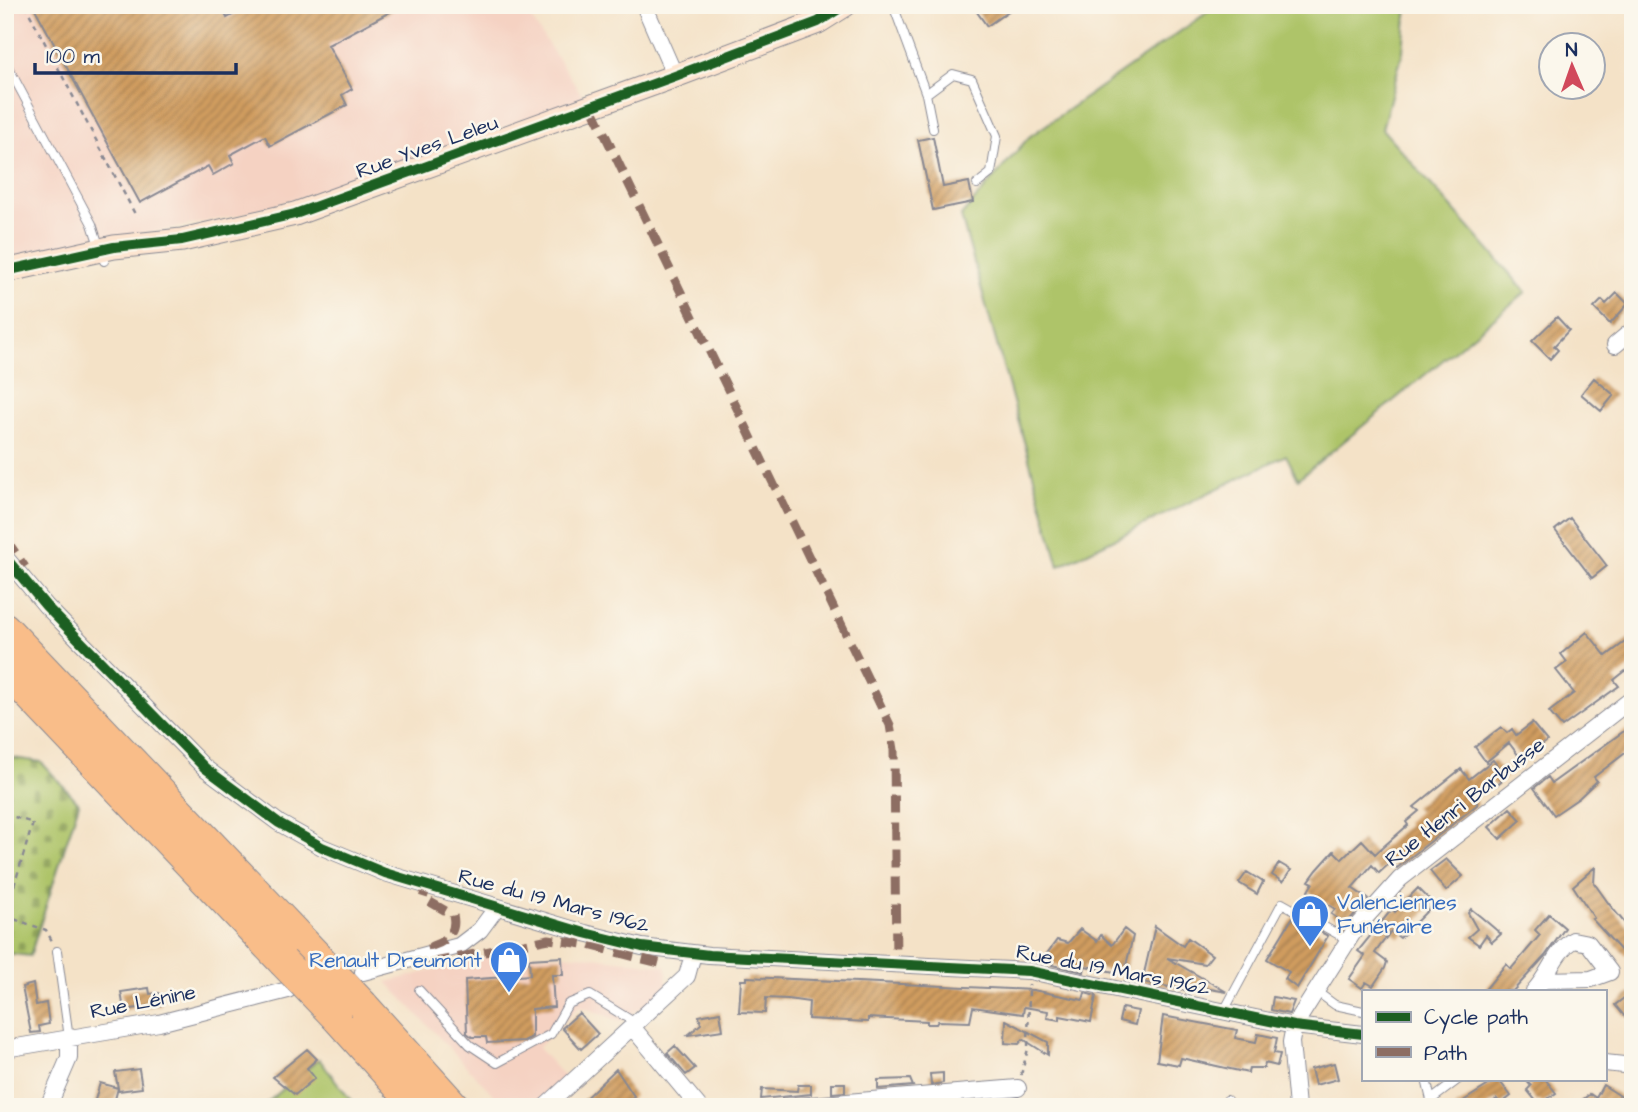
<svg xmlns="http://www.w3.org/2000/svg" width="1638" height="1112" viewBox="0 0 1638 1112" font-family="'Architects Daughter',sans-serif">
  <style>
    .built { fill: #f5d2c2 }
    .green { fill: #aec469; stroke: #647a64; stroke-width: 2 }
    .cemetery { fill: url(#cemetery-stones); stroke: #647a64; stroke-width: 2 }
    .building { fill: url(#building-hatch) }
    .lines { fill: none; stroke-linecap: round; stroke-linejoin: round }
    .lane-casing { stroke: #888892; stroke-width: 10 }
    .street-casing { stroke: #888892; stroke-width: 18 }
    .secondary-casing { stroke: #888892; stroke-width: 25 }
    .highway-casing { stroke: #888892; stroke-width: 32 }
    .path { stroke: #888892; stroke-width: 2.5; stroke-dasharray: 5 5; stroke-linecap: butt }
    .lane { stroke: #fff; stroke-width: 8 }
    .street { stroke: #fff; stroke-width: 16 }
    .secondary { stroke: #fde5d0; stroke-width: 23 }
    .highway { stroke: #f9bd89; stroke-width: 30 }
    .highway-bridge-casing { stroke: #888892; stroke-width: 32; stroke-linecap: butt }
    .highway-bridge { stroke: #f9bd89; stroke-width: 30 }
    .quiet { stroke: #8d6e63; stroke-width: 9; stroke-dasharray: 18 9; stroke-linecap: butt }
    .cycleway-casing { stroke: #fbf7ec; stroke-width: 15 }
    .cycleway { stroke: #1b5e20; stroke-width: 10 }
    .labels { text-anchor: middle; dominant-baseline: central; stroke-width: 5; stroke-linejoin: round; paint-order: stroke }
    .street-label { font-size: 21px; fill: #1b2f5e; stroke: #fbf7ec }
    .shop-label { font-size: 21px; fill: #366cbe; stroke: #fbf7ec; text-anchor: start }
  </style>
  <defs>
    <pattern id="cemetery-stones" width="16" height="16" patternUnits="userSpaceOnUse" patternTransform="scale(1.75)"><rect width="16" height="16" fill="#aec469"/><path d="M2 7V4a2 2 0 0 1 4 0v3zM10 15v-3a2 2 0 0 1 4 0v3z" fill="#8da05a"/></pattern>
    <pattern id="building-hatch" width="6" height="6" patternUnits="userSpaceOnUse" patternTransform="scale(1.75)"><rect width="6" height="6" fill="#d09c5e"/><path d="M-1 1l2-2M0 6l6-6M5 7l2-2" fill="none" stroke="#a88051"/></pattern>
  </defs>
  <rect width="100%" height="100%" fill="#fbf7ec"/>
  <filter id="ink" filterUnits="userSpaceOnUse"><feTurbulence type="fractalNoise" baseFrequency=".0143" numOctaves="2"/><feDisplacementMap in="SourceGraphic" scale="14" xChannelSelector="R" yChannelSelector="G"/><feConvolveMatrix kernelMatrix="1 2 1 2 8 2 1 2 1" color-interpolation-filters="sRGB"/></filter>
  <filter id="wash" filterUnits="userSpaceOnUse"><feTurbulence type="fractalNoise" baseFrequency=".00686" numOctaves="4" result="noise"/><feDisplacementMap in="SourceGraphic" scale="28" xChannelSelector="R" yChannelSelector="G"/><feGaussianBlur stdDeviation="1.57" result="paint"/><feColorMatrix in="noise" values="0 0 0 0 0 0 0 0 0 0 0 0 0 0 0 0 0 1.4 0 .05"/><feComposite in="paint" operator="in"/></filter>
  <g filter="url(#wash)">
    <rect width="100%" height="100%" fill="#f4e2c7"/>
    <path class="built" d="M5 5H522L584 98 354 182 240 215 5 262Z
      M497 954 578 955 666 966 667 991 621 1021 579 1006 538 1048 569 1082 532 1107H505L387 982Z"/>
    <path class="green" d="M1218 5H1407L1403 51 1382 129 1526 292 1298 479 1286 455 1059 566 961 216 1029 137Z
      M319 1059 356 1107H262Z"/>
    <path class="cemetery" d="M5 757 41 762 79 803 30 956 5 953Z"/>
    <g id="blocks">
      <path class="building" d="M33 5H221L227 18 251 5H403L328 45 352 89 342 95 347 105 270 146 265 136 230 155 234 163 213 175 208 166 140 203Z
        M972 5H1017L987 26Z
        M933 137 943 187 969 182 973 202 933 210 918 140Z
        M1617 293 1628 304 1610 324 1594 308 1602 300 1606 304Z
        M1557 317 1569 330 1554 346 1558 350 1550 359 1532 341Z
        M1594 378 1614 395 1601 411 1581 394Z
        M1570 518 1607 566 1592 578 1555 530Z
        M1587 632 1606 656 1633 636V665L1614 680 1619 686 1562 727 1549 712 1574 693 1556 670 1567 662 1561 654Z
        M1532 723 1547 741 1522 760 1509 743 1486 762 1475 747 1501 727 1507 733 1512 729 1516 735Z
        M1627 729 1633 737V747L1594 777 1597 781 1579 798 1554 815 1534 788 1548 777 1552 783Z
        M1493 760 1506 777 1495 786 1492 782 1472 798 1478 804 1397 868 1391 862 1379 873 1372 865 1352 888 1368 899 1346 924 1331 914 1335 909 1308 891 1313 883 1309 881 1317 870 1334 851 1342 859 1362 840 1375 854 1408 825 1406 822 1419 811 1414 807 1437 788 1461 769 1469 779Z
        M1510 808 1521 820 1500 839 1489 827Z
        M1446 859 1463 876 1446 891 1430 871Z
        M1279 863 1291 870 1283 882 1272 875Z
        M1595 867 1594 883 1609 904 1627 926 1633 921V950L1626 956 1592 919 1594 918 1573 886Z
        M1247 872 1263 882 1257 894 1239 883Z
        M1418 888 1434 904 1400 938 1391 931 1375 953 1387 962 1385 968 1373 986 1366 982 1362 988 1349 979 1365 956 1358 951 1392 909 1395 912Z
        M1471 909 1481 917 1501 934 1492 942 1486 935 1479 945 1468 937 1477 929 1468 913Z
        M1549 914 1565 928 1545 956 1513 991H1484L1506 964 1511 969 1540 935 1535 930Z
        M1293 917 1328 936 1297 988 1285 979 1289 972 1267 959Z
        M1155 926 1183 946 1188 938 1212 955 1205 964 1167 958 1227 992 1193 986 1191 991 1142 982Z
        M1080 929 1097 941 1101 935 1112 945 1124 929 1133 936 1124 974 1085 966 1084 972 1052 965 1053 962 1043 959 1057 940 1068 943Z
        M562 957 563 975H552L554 1007 532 1009V1037L524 1041 487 1043 486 1037H472L467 1033 465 980 530 975 529 959Z
        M747 977 1033 990 1083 1000 1085 993 1096 996 1091 1022 1060 1016V1020L1047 1018 1048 1011 1024 1007 1023 1014 973 1007 970 1022 938 1021 936 1024H927V1021L868 1018V1022L808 1019 809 1002 788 999 766 998 765 1013 739 1012 741 980H747Z
        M33 984 36 1005 46 1003 49 1024 39 1026 40 1032 31 1033 22 987Z
        M149 988 150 994 159 993 161 1005 124 1010 121 992Z
        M1633 991V1011L1625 1017 1615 1005Z
        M1273 997 1294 1001 1289 1014 1271 1010Z
        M1122 1008 1138 1011 1135 1025 1119 1021Z
        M720 1012 723 1030 688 1035 701 1024 699 1016Z
        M579 1013 598 1034 581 1049 562 1028Z
        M1163 1016 1237 1030 1235 1038 1256 1042 1258 1034 1277 1038 1274 1053 1280 1054 1277 1066 1265 1063 1264 1068H1249L1248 1073 1181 1058 1179 1065 1157 1061Z
        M1006 1020 1048 1042V1055L1023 1039 1019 1044 1005 1043Z
        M675 1046 695 1068 686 1075 667 1053Z
        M307 1049 317 1059 307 1068 315 1078 295 1095 273 1077Z
        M1334 1063 1338 1079 1315 1085 1311 1069Z
        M139 1069 142 1088 118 1091V1088L113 1107H93L100 1083 118 1088 115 1072Z
        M616 1069 634 1096 622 1107H576Z
        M943 1073V1083L931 1085 930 1074Z
        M910 1079 913 1086 878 1089V1080Z
        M1498 1079 1511 1096 1501 1104 1497 1099 1485 1107H1454Z
        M1525 1079H1545L1556 1093 1542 1103 1539 1100 1536 1101 1527 1090 1531 1086Z
        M832 1083H845V1092L832 1093Z
        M798 1085H811V1094L761 1099 762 1089 797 1091Z
        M1603 1085 1633 1104V1107H1573L1590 1094 1596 1098Z
        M1007 1099 1020 1103V1107H978V1102Z"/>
    </g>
  </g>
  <g filter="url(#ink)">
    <use href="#blocks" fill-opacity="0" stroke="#888892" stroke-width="2"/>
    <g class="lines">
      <defs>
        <path id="lane" d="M893 5 926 94 953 74 972 79 997 136 991 173 977 184
          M5 61 92 224 104 261
          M926 94 933 129
          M57 951 69 1038
          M419 990 470 1045 497 1063 551 1034 568 1004 590 995 637 1024
          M1316 991 1335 1005 1363 1011
          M1224 1011 1282 903 1348 940
          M1426 1079 1431 1100
          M1226 1107 1227 1100
          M1434 1107 1431 1100 1459 1079"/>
        <path id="street" d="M644 5 675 76
          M1615 345 1633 330
          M5 557 46 606 205 768 279 823 322 847 385 873 585 933 642 947 709 955 1029 971 1294 1026 1363 1034
          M363 972 459 946 480 930 497 907
          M1534 991C1549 976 1554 952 1573 940L1588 943 1610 972 1591 979 1545 980
          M633 1028 699 1107
          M5 1049 159 1023 288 990
          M1605 1063 1633 1066
          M48 1107 69 1058V1038
          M545 1107 687 976 693 954
          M786 1107 1018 1088
          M1297 1107 1291 1042 1294 1026 1356 928 1400 879 1633 698"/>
        <path id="secondary" d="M5 271 114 247 182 240 295 214 675 76 818 22 845 5"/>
        <path id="highway" d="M5 628 317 956
          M5 670 283 962
          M363 1005 455 1107
          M336 1017 417 1107"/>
      </defs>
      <use href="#lane" class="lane-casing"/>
      <use href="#street" class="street-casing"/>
      <use href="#secondary" class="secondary-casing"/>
      <use href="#highway" class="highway-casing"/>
      <path class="path" d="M25 5 136 216
        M5 814 33 823 14 886 5 890
        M5 916 46 930 52 941
        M1021 1075 1028 1049 1029 985"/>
      <use href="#lane" class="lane"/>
      <use href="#street" class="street"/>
      <use href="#secondary" class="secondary"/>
      <use href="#highway" class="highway"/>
      <defs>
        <path id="highway-bridge" d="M317 956 363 1005
          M283 962 336 1017"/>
      </defs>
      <use href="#highway-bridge" class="highway-bridge-casing"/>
      <use href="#highway-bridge" class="highway-bridge"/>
      <path class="quiet" d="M592 108 890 725 894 750 896 964
        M5 538 25 567
        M429 880 423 898 453 915C457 932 447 941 432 946L435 962 549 939 589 945 659 963"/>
      <defs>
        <path id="cycleway" d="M5 271 114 247 182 240 295 214 675 76 818 22 845 5
          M5 557 46 606 205 768 279 823 322 847 385 873 585 933 642 947 709 955 1029 971 1294 1026 1363 1034"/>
      </defs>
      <use href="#cycleway" class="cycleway-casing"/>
      <use href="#cycleway" class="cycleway"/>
    </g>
  </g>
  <defs>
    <symbol id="shop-pin" viewBox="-11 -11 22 30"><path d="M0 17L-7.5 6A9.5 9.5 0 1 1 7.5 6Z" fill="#3f7fe0" stroke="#fbf7ec"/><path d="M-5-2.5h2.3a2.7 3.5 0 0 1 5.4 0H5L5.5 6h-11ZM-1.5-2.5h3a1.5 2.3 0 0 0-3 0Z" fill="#fff"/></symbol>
  </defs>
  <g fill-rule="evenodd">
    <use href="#shop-pin" x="1288" y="892" width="44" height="60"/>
    <use href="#shop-pin" x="487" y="938" width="44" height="60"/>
  </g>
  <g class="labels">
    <g class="street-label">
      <text transform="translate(427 147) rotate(-20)">Rue Yves Leleu</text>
      <text transform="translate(1465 802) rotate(-38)">Rue Henri Barbusse</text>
      <text transform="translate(554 901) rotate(15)">Rue du 19 Mars 1962</text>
      <text transform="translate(1113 970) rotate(11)">Rue du 19 Mars 1962</text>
      <text transform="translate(143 1002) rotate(-11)">Rue Lénine</text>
    </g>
    <g class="shop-label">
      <text x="1337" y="902">Valenciennes<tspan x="1337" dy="24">Funéraire</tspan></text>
      <text x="482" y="960" text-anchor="end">Renault Dreumont</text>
    </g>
  </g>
  <rect width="1638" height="1112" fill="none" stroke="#fbf7ec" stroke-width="28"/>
  <rect x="1362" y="990" width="245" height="91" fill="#fbf7ec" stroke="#a1a7b3" stroke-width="2"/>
  <rect x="1376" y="1012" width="35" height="10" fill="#1b5e20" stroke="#a1a7b3" stroke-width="2"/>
  <text x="1424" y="1024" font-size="21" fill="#1b2f5e">Cycle path</text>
  <rect x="1376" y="1047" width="35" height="10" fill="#8d6e63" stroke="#a1a7b3" stroke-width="2"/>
  <text x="1424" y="1060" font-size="21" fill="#1b2f5e">Path</text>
  <g transform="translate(1572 66) rotate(358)"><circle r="33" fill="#fbf7ec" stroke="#a1a7b3" stroke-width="2"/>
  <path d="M0-5L12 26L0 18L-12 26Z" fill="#d1495b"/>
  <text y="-10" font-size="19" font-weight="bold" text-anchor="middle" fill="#1b2f5e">N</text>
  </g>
  <path d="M35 63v10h201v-10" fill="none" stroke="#1b2f5e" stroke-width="3.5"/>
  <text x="46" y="63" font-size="21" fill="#1b2f5e" stroke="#fbf7ec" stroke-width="5" paint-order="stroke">100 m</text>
</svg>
